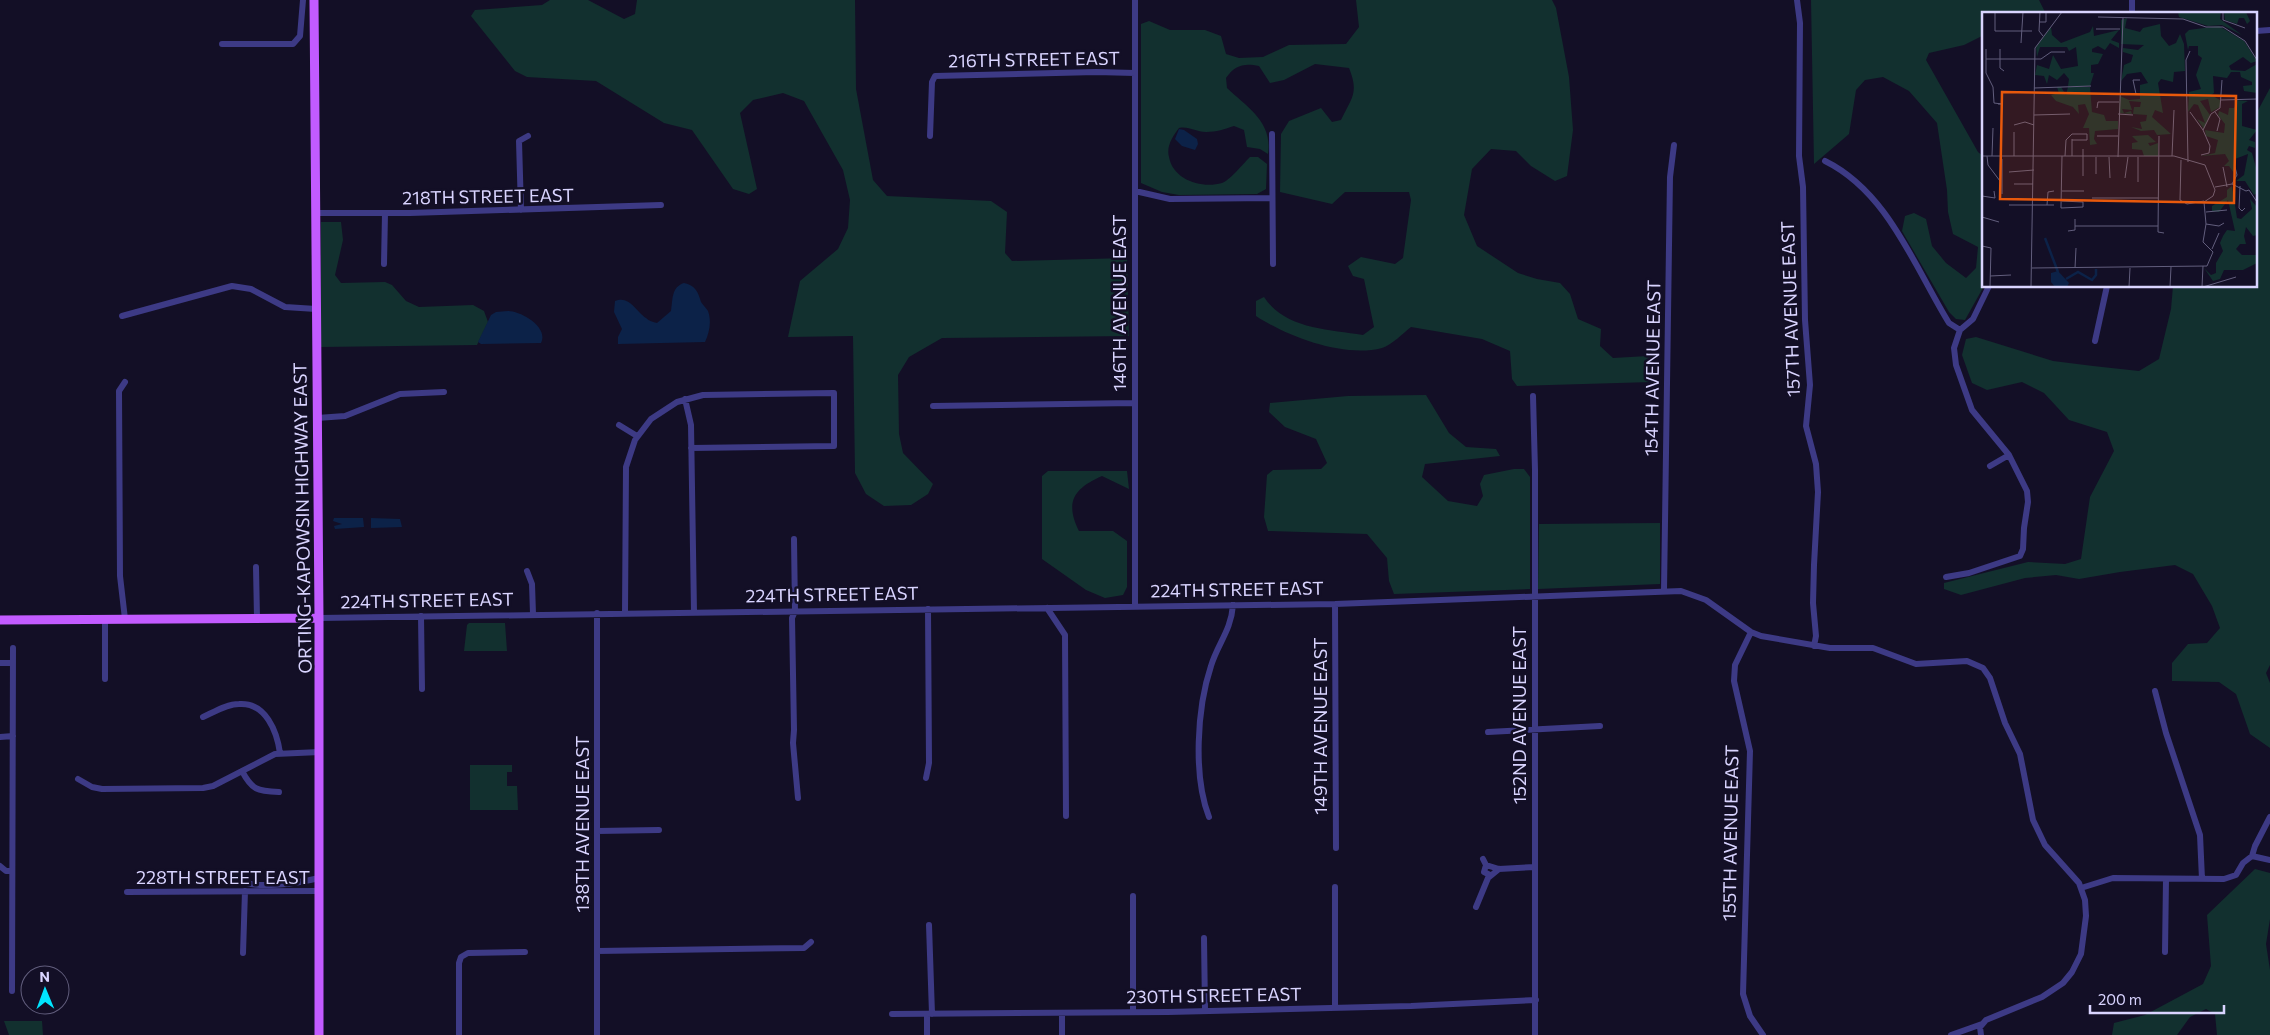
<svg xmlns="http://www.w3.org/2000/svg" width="2270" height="1035" viewBox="0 0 2270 1035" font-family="Commissioner,sans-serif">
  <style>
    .green { fill: #12302f }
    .water { fill: #0c2248 }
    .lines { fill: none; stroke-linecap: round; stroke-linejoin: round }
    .minor { stroke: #3d3a85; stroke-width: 6 }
    .major { stroke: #c25bff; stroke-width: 9 }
    .labels { text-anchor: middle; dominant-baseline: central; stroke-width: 5; stroke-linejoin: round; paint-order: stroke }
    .street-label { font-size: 18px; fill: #d9d4ff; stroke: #130f26 }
    .inset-river { fill: none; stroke: #0c2248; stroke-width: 2.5 }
    .inset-road { fill: none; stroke: #625e7d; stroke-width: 1 }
    .view { fill: #e8590c; fill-opacity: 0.15; stroke: #e8590c; stroke-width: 2.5 }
    .inset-edge { fill: none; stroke: #d9d4ff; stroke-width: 2.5 }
  </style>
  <rect width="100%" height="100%" fill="#130f26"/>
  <path class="green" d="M550 0H588L624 19 635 14 637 0H855L856 89 873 180 887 196 991 201 1007 212 1005 253 1012 261 1127 258 1129 336 942 338 909 357 898 375 899 434 903 453 933 484 928 494 911 505 884 506 866 494 855 473 853 336 788 337 800 281 838 249 848 228 850 200 843 170 804 101 783 93 753 100 740 113 757 189 749 194 733 189 692 130 664 123 596 81 527 77 515 71 471 16 475 10 542 5Z
    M1356 0H1552L1556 8 1569 77 1573 130 1567 176 1555 181 1531 166 1516 151 1491 149 1472 169 1464 215 1477 246 1518 273 1537 279 1560 283 1570 294 1578 319 1601 329 1600 346 1613 358 1648 356 1656 372 1652 382 1517 386 1512 379 1510 351 1482 339 1411 327C1403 333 1392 345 1382 348 1344 358 1288 337 1256 316V301L1264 297C1285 329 1327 329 1363 335L1374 327 1364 279 1353 276 1348 266 1361 257 1395 264 1403 258 1411 200 1409 192H1345L1332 204 1280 192 1281 134 1289 121 1321 108 1332 122 1341 120C1352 97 1359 93 1349 68L1315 64 1284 80 1270 83 1259 66C1244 63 1235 65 1226 78L1227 88C1247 107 1273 122 1268 154L1260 149 1247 147 1244 130 1234 126C1225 129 1216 132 1206 132 1196 132 1189 126 1179 128 1173 136 1166 146 1169 157 1173 180 1202 189 1222 183 1228 182 1244 163 1250 157H1258L1267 164 1266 189 1257 194 1179 195 1162 192 1141 183V24L1149 21 1170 30H1205L1221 36 1226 54 1239 58 1263 57 1289 45 1346 44 1359 27Z
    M1811 0H2039L2046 14H1984V35L1964 45 1929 53 1926 60 1978 152 1984 157V286L1965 320 1956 319 1949 312 1902 231 1905 216 1914 213 1926 219 1932 246 1946 263 1966 278 1976 268 1978 247 1953 234 1948 212 1947 190 1937 123 1909 91 1883 77 1865 80 1856 90 1849 134 1814 164Z
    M2270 88V665L2266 673 2270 683V748L2250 734 2236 694 2219 682 2172 681V663L2188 644 2207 643 2220 628 2212 606 2193 574 2175 565 2120 572 2079 579 2056 575 2025 578 1961 595 1944 589V583L2028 562 2065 564 2081 559 2090 497 2114 451 2107 432 2069 420 2044 393 2022 382 1987 390 1972 383 1962 355 1966 339 1976 337 2053 361 2093 366 2139 371 2159 359 2171 309 2173 286H2256V114Z
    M321 222H341L343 240 335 275 341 283 385 282 392 285 406 301 419 307 473 305 484 311 488 322 477 345 321 347Z
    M1426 395 1449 433 1466 447 1496 449 1500 456 1425 464 1422 477 1448 501 1477 506 1483 496 1480 484 1484 475 1514 469H1524L1530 477V589L1394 594 1389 581 1387 558 1367 534 1268 531 1264 517 1267 475 1273 470 1321 469 1327 463 1316 439 1285 427 1269 412 1270 403 1348 396Z
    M1048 471H1127L1129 489 1102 476C1075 488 1064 501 1079 531H1113L1127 541V587L1123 595 1105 598 1086 590 1042 559V476Z
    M1660 523V584L1538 589 1539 524Z
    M469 623H505L507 651H464L467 625Z
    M470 765H512V772H507V786H517L518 810H470Z
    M2255 869 2270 873V919L2266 944 2270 970V1035H2217L2215 1014 2206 1009 2190 1017 2177 1035H2112L2114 1023 2145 1015 2203 984 2211 966 2207 915Z
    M4 1021H42L43 1035H9Z"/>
  <path class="water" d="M1179 129 1184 130 1197 139 1198 144 1195 150 1182 146 1175 139Z
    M684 283C695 285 698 292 701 302 703 305 706 308 708 311 712 322 709 333 705 342L618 344V337L622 329 614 312 615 301C629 295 636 311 646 318 649 321 653 322 657 323L671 311C673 300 671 287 684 283Z
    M508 311C521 311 549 327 541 343L481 344 478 342 491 315 496 312Z
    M334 518H363L364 527 335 529 334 526 342 524 333 521Z
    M371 518 400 519 402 527 371 528Z"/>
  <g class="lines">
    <path class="minor" d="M1135 0V606
      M1797 0 1800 23 1799 156 1803 187 1805 320 1810 385 1806 426 1816 464 1818 492 1814 565 1813 603 1816 636 1814 646
      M2132 14V0
      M2256 31 2270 30
      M222 44H293L300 36 303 0
      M1272 134 1273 264
      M930 136 932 82 935 76 1096 72 1135 73
      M1825 161C1888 192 1914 266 1949 323L1960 330
      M1135 191 1170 199 1272 198
      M521 210 519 141 528 136
      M316 213H410L661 205
      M384 264 385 213
      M122 316 232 286 251 289 285 307 316 309
      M1960 330 1973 319 1989 286
      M2095 341 2107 286
      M1533 396 1535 470V1035
      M685 399 691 425 694 612
      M933 406 1134 403
      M317 418 345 416 400 394 444 392
      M619 425 637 436
      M1990 466 2009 455
      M794 539 795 611 792 618 794 730 793 743 798 798
      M256 567 257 618
      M527 571 532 584 533 614
      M1946 577 1969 573 2020 556 2023 549 2024 528 2028 502 2027 491 2009 455 1972 410 1956 365 1954 348 1960 330
      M1664 591 1670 177 1674 145
      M1335 604 1336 848
      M1047 608 1065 635 1066 816
      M625 613 626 467 635 440 651 419 677 402 703 395 834 393V446L691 448
      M421 616 422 689
      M319 618 1335 604 1681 591 1706 600 1751 632 1761 636 1830 648H1873L1916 664 1967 661 1983 668 1990 678 2005 723 2020 754 2033 820 2045 845 2079 883 2085 900 2086 916 2081 954 2072 972 2063 983 2042 997 1986 1020 1980 1027 1981 1035
      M125 619 120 576 119 391 125 382
      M105 620V679
      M1751 632 1735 665 1734 681 1750 751 1743 994 1750 1016 1763 1035
      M0 663H13
      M2155 691 2166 733 2200 835 2202 879
      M203 717C214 712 227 704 239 704 266 702 277 732 280 753
      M1488 732 1600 726
      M0 737 13 736
      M242 771C252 790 257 791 279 792
      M926 778 929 763 928 609
      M78 779 92 787 102 789 203 788 213 786 275 754 320 752
      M1209 817C1193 776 1197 708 1211 666 1218 643 1231 631 1233 605
      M597 831 659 830
      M2252 856 2255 846 2270 817
      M1483 859 1486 865 1499 869 1535 867
      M1486 865 1484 872 1490 875
      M0 866 6 871H12
      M235 878C252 891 299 883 319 878
      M2081 888 2113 878 2224 879 2236 875 2243 863 2252 856 2270 860
      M127 892 319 891
      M1133 896V1012
      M1476 907 1488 878 1499 869
      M929 925 932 1014
      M1204 938 1205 1010
      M597 951 804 948 811 942
      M2165 952 2166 879
      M243 953 245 891
      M12 991 13 648
      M1335 1008V887
      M1062 1013V1035
      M892 1014 1168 1012 1411 1006 1536 1000
      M927 1014V1035
      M459 1035V963L461 957 468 953 525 952
      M597 1035V613
      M1951 1035 1982 1024"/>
    <path class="major" d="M314 0 319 618V1035
      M0 620 319 618"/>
  </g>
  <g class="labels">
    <g class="street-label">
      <text transform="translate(1034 59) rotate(-1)">216TH STREET EAST</text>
      <text transform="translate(488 196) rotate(-1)">218TH STREET EAST</text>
      <text transform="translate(1119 303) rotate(-90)">146TH AVENUE EAST</text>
      <text transform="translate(1790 309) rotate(-92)">157TH AVENUE EAST</text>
      <text transform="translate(1652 368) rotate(-89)">154TH AVENUE EAST</text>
      <text transform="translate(302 518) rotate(-91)">ORTING-KAPOWSIN HIGHWAY EAST</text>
      <text transform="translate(1237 589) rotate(-1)">224TH STREET EAST</text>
      <text transform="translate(832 594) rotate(-1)">224TH STREET EAST</text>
      <text transform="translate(427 600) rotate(-1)">224TH STREET EAST</text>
      <text transform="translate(1519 715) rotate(-90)">152ND AVENUE EAST</text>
      <text transform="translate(1320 726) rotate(-90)">149TH AVENUE EAST</text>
      <text transform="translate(582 824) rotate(-90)">138TH AVENUE EAST</text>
      <text transform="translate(1730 833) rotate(-89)">155TH AVENUE EAST</text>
      <text x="223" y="877">228TH STREET EAST</text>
      <text transform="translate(1214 995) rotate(-1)">230TH STREET EAST</text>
    </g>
  </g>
  <g transform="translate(1982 12)">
    <rect width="275" height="275" fill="#130f26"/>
    <path d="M196 0H239L238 7 260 23 240 13 226 14 197 5ZM242 0H264L268 9 265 12 262 6H257L255 12 243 8ZM145 6 143 16 158 20 161 16 178 12 179 24 187 34 194 31 198 22 202 32 203 59 192 60 191 70 179 67 176 71 181 101 173 98 170 105 189 122 175 123 172 118 159 119 149 115 160 117 158 110 164 109 165 103 151 102 152 95H158L159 90 147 89 150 98 140 97 142 101 149 99 150 102 137 101 138 84 147 88 158 87V73L166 71 159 60 145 62 139 69 142 53 149 50 151 43 141 40V36L156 38 162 33 139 32V8ZM111 14 112 24 137 18 129 28 137 31V36L128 31 123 38 116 34 110 37V40L121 42 116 52 109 53V61H112L108 74H86L87 67 82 61 75 68 67 63 65 72 62 64 53 63 55 53 67 57 71 43 79 57 96 54 94 35 87 39 85 35H58L55 45 54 35 69 15 70 23 79 31 108 20ZM237 14 262 29 275 49 269 51 261 45 247 54 249 58 263 59 275 52V81L262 79 261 74 270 73V70L259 65 258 60H249L245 66 231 64 232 81 229 83 238 88V95L229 100 226 87 218 89 228 103 222 117 215 107 223 111 216 93 212 92 206 100 207 80 219 77 214 63 220 46 216 43V34H207L206 38 203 22 207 18ZM75 75H79L84 83 86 75H108L110 100 122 103 124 109H136V117L113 119 112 127 115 132 108 133 107 116H101L107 102 103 92 96 93 97 102 91 95 74 89 69 83 77 81ZM253 88 266 89 260 92V114L275 118 267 128 273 130V136L267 134 265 138 270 141 275 159V181L272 183 263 169H254L262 163 266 142 253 147 252 161 247 154H242L247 149 243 142 219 144 233 141 236 128 224 124 223 118 242 121 243 112 236 103 237 99 246 103 247 96H252L254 92ZM166 123 174 130 166 131 168 134 176 131V144H162L160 138 150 137V131L156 130 150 124ZM250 174 255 206 259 207 270 197 268 187 275 195V223L271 224 264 215 262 224 264 232H258L254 237 260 243H275V251L261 258H242L238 267 231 269 222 256 229 263 234 261V251L241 239 238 231 241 224 245 218 253 219 246 188 237 200 230 199V194L245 185V178Z" fill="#12302f"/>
    <path d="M76 259 87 271 85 275H73L69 270V261Z" fill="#0c2248"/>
    <path class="inset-river" d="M63 226 76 260M84 267 96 260 110 268 114 263V257"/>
    <path class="inset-road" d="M13 0V19H50M58 0 57 19 61 24M241 0V8L263 16M116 5 201 7 224 15H241L263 29 275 48M58 10H64V0M114 17H138M39 31 41 0M4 37V61L11 75 12 91 20 92H16M18 37V56L22 59M4 47H59L69 40H83M52 76 109 74M154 82 151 68H158M239 88 275 87M115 96 116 90H137M208 100 221 118 228 134 227 141 219 143M233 100 238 107 235 119M136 102 151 103M52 103 88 102M32 113 43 110 52 113M221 118 229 102 238 96 240 68M90 122H105V128H90M115 124H136M177 124 176 220 182 221M0 144H52M5 144 6 153 18 169M10 144 11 116M32 144V120M83 144 84 128 90 122M90 144V127M190 144 192 98M127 145 128 166M136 145 141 6M199 148 198 188 205 192 222 189M206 150 204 48 208 39M241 155 245 175M27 160 52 158M114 162V145M101 164V137M143 166 146 145M156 170V145M32 172H51M250 172 255 163 253 155M258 174 257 196 260 199 263 196M233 175 250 172 264 179M80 179H102M264 179 267 178 275 190M20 182V147M0 184 13 186 12 179M110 186H176M80 189 101 190V195L79 196V194L80 144M27 193H51M51 193H72M65 193 66 180 72 179M224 200 245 198M0 205 17 210M224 212 237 214 242 211M93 214H176M86 219 93 218V207M0 234 9 236 8 275M230 237 237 221M50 256 225 254 231 240 221 230 224 212 222 190 231 184 233 178 223 153 192 144H52M93 256 94 236M8 264 29 263M49 275 53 36 80 0M147 275 148 256M188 275 189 255M220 275 221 254M221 275 254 265"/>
    <path class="view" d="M20 80 254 84 252 191 18 187Z"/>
    <rect width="275" height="275" class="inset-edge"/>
  </g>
  <g transform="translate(45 990) rotate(359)"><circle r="24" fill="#130f26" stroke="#625e7d"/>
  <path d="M0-4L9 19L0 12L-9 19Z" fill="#00e5ff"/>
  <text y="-8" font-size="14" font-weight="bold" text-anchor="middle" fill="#d9d4ff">N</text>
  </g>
  <path d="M2090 1005v8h134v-8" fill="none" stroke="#d9d4ff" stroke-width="2.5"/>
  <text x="2098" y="1005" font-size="15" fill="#d9d4ff" stroke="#130f26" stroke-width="4" paint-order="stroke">200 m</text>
</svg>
